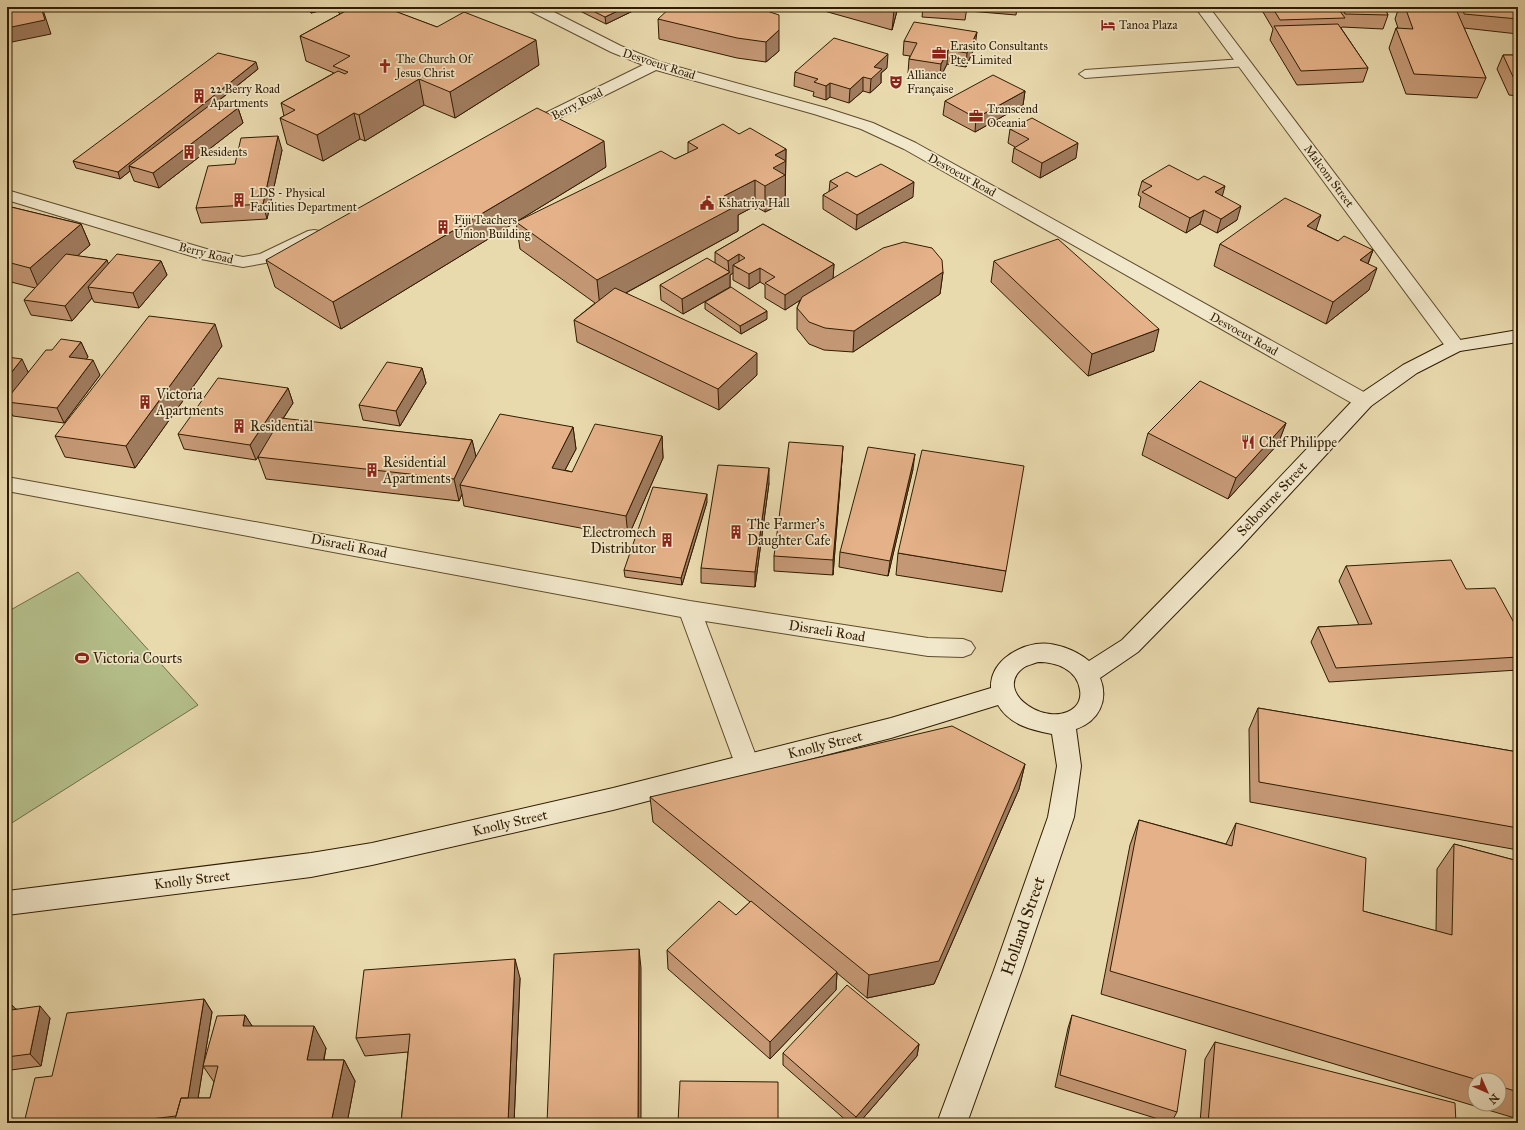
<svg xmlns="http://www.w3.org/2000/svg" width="1525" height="1130" viewBox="0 0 1525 1130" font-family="'IM FELL Great Primer',serif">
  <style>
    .green { fill: #b5c08b; stroke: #726e46 }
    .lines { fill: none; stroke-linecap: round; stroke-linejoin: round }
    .service-casing { stroke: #5e4c2c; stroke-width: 2 }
    .minor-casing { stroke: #5e4c2c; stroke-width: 2 }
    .secondary-casing { stroke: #301c00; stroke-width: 2 }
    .service { fill: #f1e7ca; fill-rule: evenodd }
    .minor { fill: #f1e7ca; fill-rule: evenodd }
    .secondary { fill: #f1e7ca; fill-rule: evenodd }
    .wall { fill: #c49875; stroke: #301c00; fill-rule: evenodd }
    .shaded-wall { fill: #a07c5f; stroke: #301c00 }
    .building { fill: #e4b188; stroke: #301c00 }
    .labels { text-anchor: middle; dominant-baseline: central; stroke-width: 3.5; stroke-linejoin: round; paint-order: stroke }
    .far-poi-label { font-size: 12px; fill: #301c00; stroke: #f1e7ca; text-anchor: start }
    .far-street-label { font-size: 12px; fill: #301c00; stroke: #f1e7ca }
    .poi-label { font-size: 14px; fill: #301c00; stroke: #f1e7ca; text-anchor: start }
    .street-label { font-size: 14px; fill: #301c00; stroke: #f1e7ca }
    .near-street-label { font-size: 17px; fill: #301c00; stroke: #f1e7ca }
  </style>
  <rect width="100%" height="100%" fill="#e9daae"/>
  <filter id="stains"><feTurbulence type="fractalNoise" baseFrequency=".005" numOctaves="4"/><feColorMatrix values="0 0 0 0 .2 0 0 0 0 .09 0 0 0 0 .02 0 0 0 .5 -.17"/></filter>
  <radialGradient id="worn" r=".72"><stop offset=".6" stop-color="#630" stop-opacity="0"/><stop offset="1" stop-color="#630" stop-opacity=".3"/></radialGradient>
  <path class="green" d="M78 572 198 705 7 826V612Z"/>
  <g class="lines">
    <defs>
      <path id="service" d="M1243 59 1247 60 1249 63 1247 66 1085 78 1079 74 1085 70Z"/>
      <path id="minor" d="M526 7H544L621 46 660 62 826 108 873 123 916 143 1371 396 1374 401 1371 406 1364 408 1357 406 904 149 861 129 814 114 656 70 531 132 525 134 519 132 517 129 519 126 643 65 611 52 528 10Z
        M1195 7H1209L1462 342 1464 346 1462 350 1455 352 1448 350Z
        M7 190 210 250 243 257 260 254 308 231 314 230 320 231 323 235 320 239 271 262 243 267 201 259 7 200Z
        M7 477 690 601 928 638 963 639 971 642 975 648 971 654 963 657 928 656 705 621 759 764 756 771 747 774 738 771 735 764 681 617 7 491Z"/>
      <path id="secondary" d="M1518 330V342L1460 351 1417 373 1371 406 1240 548 1138 652 1100 678C1109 700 1099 721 1076 729L1081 766 1074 817 1022 970 967 1123H937L994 970 1048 817 1057 766 1052 734C1031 730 1010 725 998 705L891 738 613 810 372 865 311 877 7 915V891L311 853 372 843 613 788 891 718 991 688C990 664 1013 648 1036 644 1053 641 1076 650 1089 661L1122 640 1224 536 1357 396 1403 365 1448 342ZM1038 662C1056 662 1077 669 1080 690 1081 696 1080 702 1075 707 1051 730 991 693 1023 668 1027 665 1033 664 1038 662Z"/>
    </defs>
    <use href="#service" class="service-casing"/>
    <use href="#minor" class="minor-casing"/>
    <use href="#secondary" class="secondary-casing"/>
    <use href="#service" class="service"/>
    <use href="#minor" class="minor"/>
    <use href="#secondary" class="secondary"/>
  </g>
  <path class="wall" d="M306 7H389L386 8 539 65 455 118 424 105 365 141 360 139 323 161 287 144 280 118 284 116 281 103 334 73 306 61 300 36 340 14 334 7 311 13Z
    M580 7H641L606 24 580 11Z
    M755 7 779 51 766 62 737 58 659 39 658 19Z
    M810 7H898L892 30Z
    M923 7H967L965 20 922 17Z
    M970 7H1017L1016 15 969 11Z
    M1260 7H1384L1388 15 1383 29 1342 27 1341 28 1368 68 1363 82 1297 85 1270 40 1273 29Z
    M1399 7H1455L1457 12 1456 7H1518V34L1464 28 1486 78 1477 98 1406 94 1389 48 1396 28H1398L1395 19Z
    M904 41 975 46 966 67 947 64 940 78 908 73 909 59 910 56 903 55Z
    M1503 55H1518V96L1509 95 1497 69Z
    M887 68 881 73V83L870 93 863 91 849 103 830 97 826 100 813 96 814 92 794 86 795 72Z
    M258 69 216 103 238 108 243 123 159 188 134 181 130 171 120 179 76 168 73 161Z
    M1025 91 1023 105 975 132 943 115 945 101Z
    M1010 129 1076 158 1040 178 1012 162 1014 148 1015 147 1008 143Z
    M739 134 786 149 785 202 765 212 755 206 738 215V231L626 293 757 375 719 410 577 342 574 320 595 303 520 249 516 222 675 159 688 153V142Z
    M282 150 267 219 201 223 196 208 235 164Z
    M606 167 341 329 275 287 266 260Z
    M856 177 913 197 856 230 823 209V195L829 192 830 181Z
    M1142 181 1222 196 1237 220 1217 233 1200 224 1186 233 1139 207 1141 197 1138 195Z
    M7 206 81 224 90 245 77 256 107 260 108 264 161 261 167 275 139 308 94 302 92 298 72 321 31 315 24 300 35 288 7 281Z
    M763 224 834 264 833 278 943 272 940 294 853 352 824 350 809 344 797 329V308L800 300 785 310 765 298V285L760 282 749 289 733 280V273L730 275V287L683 314 661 300 660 285 715 263V252Z
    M1316 230 1338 241 1373 250 1368 264 1369 290 1326 324 1214 266 1220 244Z
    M994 261 1154 351 1088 376 991 282Z
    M705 302 767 319 741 334 705 309Z
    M81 342 88 357 86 359 100 375 64 423 13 416 7 405V357L29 372 52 350Z
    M222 346 135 468 65 457 55 436Z
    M422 368 426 383 400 426 363 420 359 405Z
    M288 388 293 403 283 419 472 440 476 457 573 427 576 449 565 470 572 472 662 436 663 458 628 537 464 506 462 494 459 501 266 479 258 457 262 450 256 460 184 449 178 434Z
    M1286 423 1278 444 1228 499 1142 455 1148 433Z
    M842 460 833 575 774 571V556Z
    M913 469 888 576 839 567 840 552Z
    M769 483 755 587 701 583V568Z
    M707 502 682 585 625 577 624 570Z
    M898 553 1006 571 1002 592 896 575Z
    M1346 566 1466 589 1518 630V670L1329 682 1311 642 1318 627 1359 625 1339 581Z
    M1258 708 1518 752V850L1250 802 1249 729Z
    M1025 764 1019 789 934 984 867 998 837 973 836 990 770 1059 668 969 667 950 736 915 750 902 653 822 650 797Z
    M1139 820 1226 844 1236 823 1363 911 1436 931 1437 869 1454 844 1518 861V1119L1101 994 1130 845ZM1475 1080H1499V1104H1475Z
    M520 978 514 1123H401L408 1052 365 1056 356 1038Z
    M204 999 212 1012 198 1098H210L214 1082 203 1066 245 1015 252 1026 326 1048 324 1060H344L355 1081 347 1123H24L52 1076Z
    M7 1006 16 1009 50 1018 41 1066 11 1070 7 1092Z
    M1072 1015 1177 1112 1171 1123 1055 1087 1068 1028Z
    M1215 1042 1456 1123H1200L1205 1059Z
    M919 1044 917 1056 859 1123H849L783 1065V1053Z"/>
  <path class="shaded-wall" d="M41 7H42L51 34 7 43V28Z
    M310 7H334L311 13Z
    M342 7H389L345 19Z
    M626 7H641L606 24 605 17Z
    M894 7H898L892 30 894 10Z
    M779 30V51L766 62V42Z
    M977 32 975 46 966 67 967 53Z
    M536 40 539 65 455 118 450 92Z
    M948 50 947 64 940 78 941 64Z
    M888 54 887 68 881 73V83L870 93 871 79 874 67Z
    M256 62 258 69 134 168 129 166 130 171 120 179 118 172Z
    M863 77V91L849 103 850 89Z
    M419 79 424 105 365 141 359 115Z
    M830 83V97L826 100V86Z
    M1025 91 1023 105 975 132 976 118Z
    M238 108 243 123 159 188 153 173Z
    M354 113 360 139 323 161 317 135Z
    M278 136 282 150 267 219 263 204Z
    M604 141 606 167 341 329 333 302Z
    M1078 143 1076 158 1040 178 1042 163Z
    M786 149 785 202 765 212V186L775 155Z
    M755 180V206L738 215V231L600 307 597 280 724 196Z
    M914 182 913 197 856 230 857 215Z
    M1225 186 1221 201 1215 192Z
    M1241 206 1237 220 1217 233 1221 219Z
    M1204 210 1200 224 1186 233 1190 218Z
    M1321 215 1314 236 1307 226Z
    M81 224 90 245 39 289 30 268Z
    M1373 250 1365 271 1360 260Z
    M739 254V269L733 265V273L730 275V287L683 314 682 299 729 273 728 261Z
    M107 260 113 275 88 287 92 298 72 321 65 306Z
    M161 261 167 275 139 308 133 293Z
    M834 264 833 279 785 310V295Z
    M760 268V282L749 289V274Z
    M1377 268 1369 290 1326 324 1333 302Z
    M943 272 940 294 853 352 854 331Z
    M767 311V319L741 334 740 326Z
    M215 324 222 346 135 468 126 446Z
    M1159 329 1154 351 1088 376 1092 354Z
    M81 342 88 357 76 372 69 357Z
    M757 353V375L719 410 718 389Z
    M22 359 29 374 7 402V378Z
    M93 360 100 375 64 423 57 408Z
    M422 368 426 383 400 426 396 411Z
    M288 388 293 403 256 460 250 445Z
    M1286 423 1278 444 1228 499 1236 478Z
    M573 427 576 449 555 489 552 468Z
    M662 436 663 458 628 537 626 516Z
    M472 440 477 461 460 485 462 494 459 501 454 479Z
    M843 446 842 460 833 575V560Z
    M915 454 913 469 888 576 890 561Z
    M769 468V483L755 587V572Z
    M707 494V502L682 585 681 578Z
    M1025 764 1019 789 934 984 867 998 869 975Z
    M639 949 641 968V1123H638Z
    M515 959 520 978 514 1123H508Z
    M837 972 836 990 770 1059V1042Z
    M204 999 212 1012 194 1123 185 1115Z
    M12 1005 23 1017 11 1010Z
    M40 1006 50 1018 41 1066 30 1054Z
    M245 1015 259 1037 243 1026Z
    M314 1026 326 1048 319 1082 307 1060Z
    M919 1044 917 1056 859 1123H855L856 1117Z
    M344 1060 355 1081 347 1123H331Z
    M7 1066 11 1070 7 1092Z"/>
  <path class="building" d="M7 7H41L45 20 7 28Z
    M353 7H384L437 27 464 12 536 40 450 92 419 79 359 115 354 113 317 135 280 118 295 110 281 103 338 71 345 74 348 72 333 66 350 56 300 36Z
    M585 7H626L605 17Z
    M671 7H755L779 15V30L766 42 737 38 658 19Z
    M883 7H894V10Z
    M1272 7H1337L1345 18 1280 20Z
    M1342 7H1384L1388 15 1345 14Z
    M1405 7H1455L1486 78 1414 74 1396 28 1413 29Z
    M1463 7H1518V19L1464 14Z
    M914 22 977 32 967 53 948 50 941 64 909 59 917 43 904 41Z
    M1338 24 1368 68 1301 71 1274 26Z
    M834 38 888 54 874 67 882 69 871 79 863 77 850 89 830 83 826 86 814 82 818 79 795 72Z
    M218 53 256 62 118 172 73 161Z
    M1503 55H1518V81H1515Z
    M993 75 1025 91 976 118 945 101Z
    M214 102 238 108 153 173 129 166Z
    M537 108 604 141 333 302 266 260Z
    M1032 118 1078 143 1042 163 1014 148 1029 139 1010 129Z
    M723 124 739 134 750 128 786 149 775 155 786 161 773 168 785 175 765 186 755 180 724 196 738 205 597 280 516 222 661 151 675 159 698 148 688 142Z
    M278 136 263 204 196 208 208 166 235 164 241 138Z
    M881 164 914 182 857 215 823 195 838 186 830 181 847 172 856 177Z
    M1169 165 1198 180 1204 176 1225 186 1215 192 1241 206 1221 219 1204 210 1190 218 1142 192 1152 186 1142 181Z
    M1285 198 1321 215 1307 226 1338 241 1344 236 1373 250 1360 260 1377 268 1333 302 1220 244Z
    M7 206 81 224 30 268 7 262Z
    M763 224 834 264 785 295 765 283 775 277 760 268 749 274 733 265 745 258 739 254 728 261 715 252Z
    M1058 239 1159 329 1092 354 994 261Z
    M904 242 932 248 942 260 943 272 854 331 825 328 809 322 797 308 802 297 883 248Z
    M66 254 107 260 65 306 24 300Z
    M117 254 161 261 133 293 88 287Z
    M707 258 730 272 682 299 660 285Z
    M731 287 767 311 740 326 705 302Z
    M615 288 757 353 718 389 574 320Z
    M149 316 215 324 126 446 55 436Z
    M61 339 81 342 69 357 93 360 57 408 7 402V399L46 350H52Z
    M7 357 22 359 7 378Z
    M387 362 422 368 396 411 359 405Z
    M218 378 288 388 250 445 178 434Z
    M1200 381 1286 423 1236 478 1148 433Z
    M500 414 573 427 552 468 572 472 595 424 662 436 626 516 460 485Z
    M281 418 472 440 454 479 258 457Z
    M789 442 843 446 833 560 774 556Z
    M868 447 915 454 890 561 840 552Z
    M922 450 1024 466 1006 571 898 553Z
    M718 465 769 468 755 572 701 568Z
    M653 487 707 494 681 578 624 570Z
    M1451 560 1466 589 1495 588 1518 630V657L1336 668 1318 627 1372 624 1346 566Z
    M1258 708 1518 752V828L1259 782Z
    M952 726 1025 764 939 961 869 975 650 797Z
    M1139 820 1232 846 1236 823 1366 858 1363 911 1452 935 1454 844 1518 861V1092L1499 1086V1080H1478L1110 971Z
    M719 901 736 915 751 901 837 972 770 1042 667 950Z
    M639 949 638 1123H547L554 954Z
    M515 959 508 1123H401L410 1034 356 1038 364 970Z
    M847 985 919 1044 856 1117 783 1053Z
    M204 999 188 1098H181L176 1116 142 1120V1123H24L35 1078 52 1076 67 1013Z
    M12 1005 11 1010 40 1006 30 1054 7 1057V1006Z
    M245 1015 243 1026H314L307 1060H344L331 1123H174L181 1098H210L218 1066H203L217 1016Z
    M1072 1015 1186 1050 1177 1112 1060 1075Z
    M1215 1042 1455 1103 1456 1123H1208Z
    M680 1081 778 1082V1123H678Z"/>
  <defs>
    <symbol id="hotel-bare" viewBox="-9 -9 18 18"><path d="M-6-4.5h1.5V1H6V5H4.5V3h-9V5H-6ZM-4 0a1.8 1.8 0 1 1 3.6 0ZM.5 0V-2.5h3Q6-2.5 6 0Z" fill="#8f2418" stroke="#f1e7ca" stroke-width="2.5" paint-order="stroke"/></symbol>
    <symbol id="office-bare" viewBox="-9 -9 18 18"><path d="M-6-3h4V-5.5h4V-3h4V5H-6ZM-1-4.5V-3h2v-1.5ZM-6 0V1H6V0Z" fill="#8f2418" stroke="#f1e7ca" stroke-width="2.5" paint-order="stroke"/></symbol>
    <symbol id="church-bare" viewBox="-9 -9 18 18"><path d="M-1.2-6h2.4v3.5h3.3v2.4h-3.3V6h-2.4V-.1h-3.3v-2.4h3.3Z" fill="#8f2418" stroke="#f1e7ca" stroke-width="2.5" paint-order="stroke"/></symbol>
    <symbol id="theatre-bare" viewBox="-9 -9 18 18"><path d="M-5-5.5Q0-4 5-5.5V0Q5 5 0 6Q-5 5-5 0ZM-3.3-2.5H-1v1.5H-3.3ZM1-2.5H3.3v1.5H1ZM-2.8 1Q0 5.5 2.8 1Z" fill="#8f2418" stroke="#f1e7ca" stroke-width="2.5" paint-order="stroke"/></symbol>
    <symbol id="building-bare" viewBox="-9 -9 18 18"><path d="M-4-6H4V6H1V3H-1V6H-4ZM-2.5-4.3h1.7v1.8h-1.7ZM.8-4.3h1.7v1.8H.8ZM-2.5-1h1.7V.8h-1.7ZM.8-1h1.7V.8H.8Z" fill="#8f2418" stroke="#f1e7ca" stroke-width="2.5" paint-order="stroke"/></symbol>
    <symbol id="civic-bare" viewBox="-9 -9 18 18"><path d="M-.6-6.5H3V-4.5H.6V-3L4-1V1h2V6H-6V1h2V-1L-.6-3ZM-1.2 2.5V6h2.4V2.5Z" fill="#8f2418" stroke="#f1e7ca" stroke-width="2.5" paint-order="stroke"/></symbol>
    <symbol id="restaurant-bare" viewBox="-9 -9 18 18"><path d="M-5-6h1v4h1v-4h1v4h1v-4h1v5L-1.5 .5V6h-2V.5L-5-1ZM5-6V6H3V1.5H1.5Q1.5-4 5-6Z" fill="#8f2418" stroke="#f1e7ca" stroke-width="2.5" paint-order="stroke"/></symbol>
    <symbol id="stadium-bare" viewBox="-9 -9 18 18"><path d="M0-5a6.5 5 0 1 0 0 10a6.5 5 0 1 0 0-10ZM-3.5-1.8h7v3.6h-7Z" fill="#8f2418" stroke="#f1e7ca" stroke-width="2.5" paint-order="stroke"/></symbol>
  </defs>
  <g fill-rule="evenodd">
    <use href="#hotel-bare" x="1098" y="15" width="20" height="20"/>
    <use href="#office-bare" x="929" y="43" width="20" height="20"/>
    <use href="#church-bare" x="375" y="56" width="20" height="20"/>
    <use href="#theatre-bare" x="886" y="72" width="20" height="20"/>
    <use href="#building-bare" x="189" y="86" width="20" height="20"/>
    <use href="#office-bare" x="966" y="106" width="20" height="20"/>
    <use href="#building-bare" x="179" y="142" width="20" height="20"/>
    <use href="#building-bare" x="229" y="190" width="20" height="20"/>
    <use href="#civic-bare" x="697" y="193" width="20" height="20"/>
    <use href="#building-bare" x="433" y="217" width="20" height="20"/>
    <use href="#building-bare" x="135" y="392" width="20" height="20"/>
    <use href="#building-bare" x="229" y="416" width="20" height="20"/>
    <use href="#restaurant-bare" x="1238" y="432" width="20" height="20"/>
    <use href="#building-bare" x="362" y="460" width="20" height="20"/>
    <use href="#building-bare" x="726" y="522" width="20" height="20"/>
    <use href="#building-bare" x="657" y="530" width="20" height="20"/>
    <use href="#stadium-bare" x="72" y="648" width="20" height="20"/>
  </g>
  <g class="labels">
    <g class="far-poi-label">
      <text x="1119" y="25">Tanoa Plaza</text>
      <text x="950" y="46">Erasito Consultants<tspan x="950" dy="14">Pte. Limited</tspan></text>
      <text x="396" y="59">The Church Of<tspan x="396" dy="14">Jesus Christ</tspan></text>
      <text x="907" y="75">Alliance<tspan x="907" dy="14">Française</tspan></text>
      <text x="210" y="89">22 Berry Road<tspan x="210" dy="14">Apartments</tspan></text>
      <text x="987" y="109">Transcend<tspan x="987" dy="14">Oceania</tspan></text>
      <text x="200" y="152">Residents</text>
      <text x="250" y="193">LDS - Physical<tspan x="250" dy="14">Facilities Department</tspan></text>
      <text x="718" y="203">Kshatriya Hall</text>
      <text x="454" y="220">Fiji Teachers<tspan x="454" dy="14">Union Building</tspan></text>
    </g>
    <g class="far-street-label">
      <text transform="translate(659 64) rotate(18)">Desvoeux Road</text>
      <text transform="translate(577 104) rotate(-27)">Berry Road</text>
      <text transform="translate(962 175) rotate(29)">Desvoeux Road</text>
      <text transform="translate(1329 176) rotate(53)">Malcom Street</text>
      <text transform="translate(206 253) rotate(14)">Berry Road</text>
      <text transform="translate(1244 334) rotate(29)">Desvoeux Road</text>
    </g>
    <g class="poi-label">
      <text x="156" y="394">Victoria<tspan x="156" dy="16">Apartments</tspan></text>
      <text x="250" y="426">Residential</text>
      <text x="1259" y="442">Chef Philippe</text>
      <text x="383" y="462">Residential<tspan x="383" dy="16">Apartments</tspan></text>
      <text x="747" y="524">The Farmer’s<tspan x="747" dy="16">Daughter Cafe</tspan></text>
      <text x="656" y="532" text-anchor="end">Electromech<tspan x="656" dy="16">Distributor</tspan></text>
      <text x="93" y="658">Victoria Courts</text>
    </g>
    <g class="street-label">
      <text transform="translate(1272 499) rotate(-47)">Selbourne Street</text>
      <text transform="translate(349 546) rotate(11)">Disraeli Road</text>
      <text transform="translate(827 631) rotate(9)">Disraeli Road</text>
      <text transform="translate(825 745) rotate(-14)">Knolly Street</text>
      <text transform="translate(510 823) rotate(-13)">Knolly Street</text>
      <text transform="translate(192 880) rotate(-7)">Knolly Street</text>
    </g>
    <g class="near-street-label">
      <text transform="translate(1023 926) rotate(-71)">Holland Street</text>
    </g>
  </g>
  <rect width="1525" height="1130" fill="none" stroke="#e9daae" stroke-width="24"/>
  <rect x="8" y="8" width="1509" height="1114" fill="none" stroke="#301c00" stroke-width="2"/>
  <rect x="12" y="12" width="1501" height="1106" fill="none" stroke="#301c00"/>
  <g transform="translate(1487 1092) rotate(135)"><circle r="19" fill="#f1e7ca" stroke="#a49679"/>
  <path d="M0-3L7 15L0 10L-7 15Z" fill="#8f2418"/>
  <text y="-6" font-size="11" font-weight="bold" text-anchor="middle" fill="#301c00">N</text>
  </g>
  <rect width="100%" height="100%" filter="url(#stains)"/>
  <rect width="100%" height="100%" fill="url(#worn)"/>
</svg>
